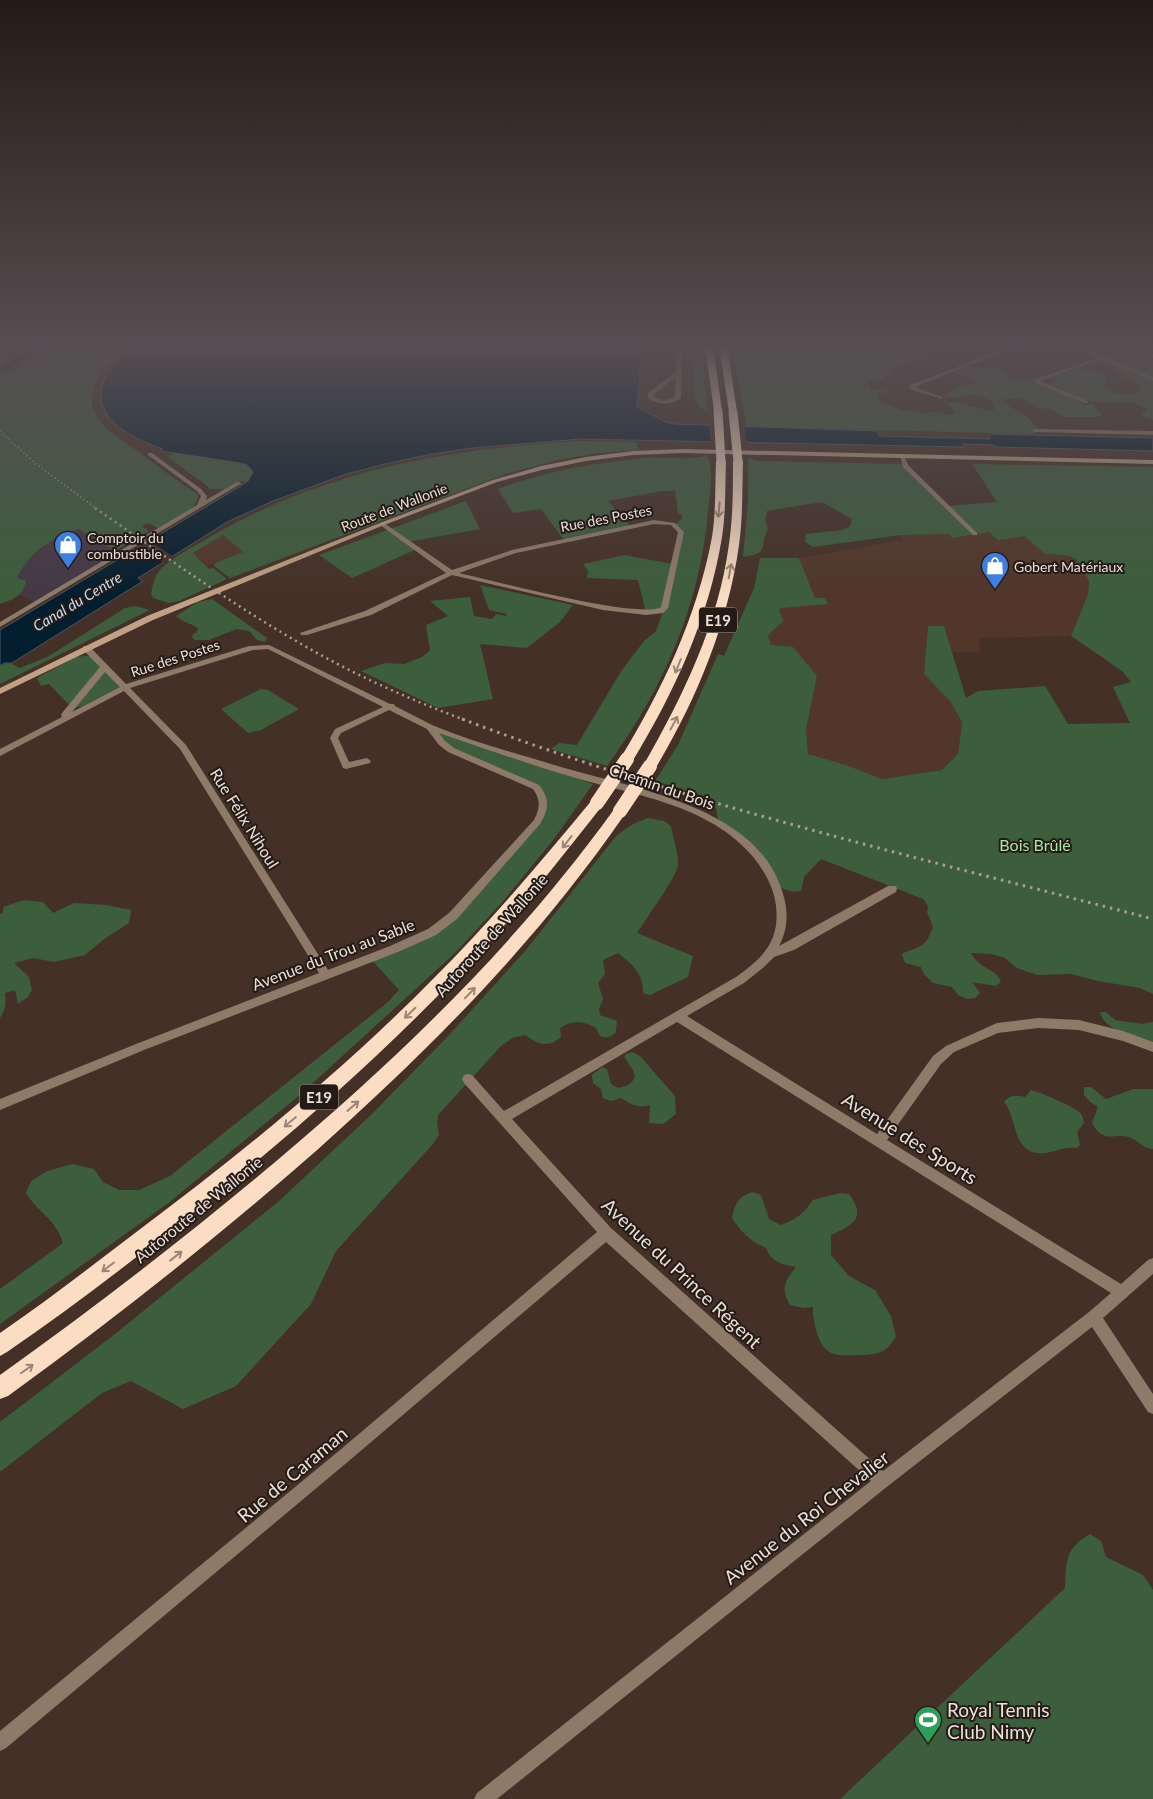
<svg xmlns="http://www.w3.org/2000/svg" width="1153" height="1799" viewBox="0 0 1153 1799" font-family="Lato,sans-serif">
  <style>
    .commercial { fill: #453846 }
    .built { fill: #513629 }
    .green { fill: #3c5e3c }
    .sand { fill: #453d1c }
    .water { fill: #031e2f; stroke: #495862 }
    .pier { fill: #443026 }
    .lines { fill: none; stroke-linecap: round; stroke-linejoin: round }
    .street { fill: #8e7a69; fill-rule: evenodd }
    .secondary { fill: #c1a085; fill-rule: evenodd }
    .highway { fill: #fbddc4; fill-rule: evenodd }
    .rail-far2 { stroke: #ad9e95; stroke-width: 2; stroke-dasharray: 1 3; stroke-linecap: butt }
    .rail-far1 { stroke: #ad9e95; stroke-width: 2.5; stroke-dasharray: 2 4; stroke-linecap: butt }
    .rail { stroke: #ad9e95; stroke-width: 3; stroke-dasharray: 2.5 5; stroke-linecap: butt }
    .highway-bridge-far1 { stroke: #fbddc4; stroke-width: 9 }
    .highway-bridge { stroke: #fbddc4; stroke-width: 14 }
    .oneway { stroke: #9a8576 }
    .labels { text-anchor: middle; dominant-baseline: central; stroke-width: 4; stroke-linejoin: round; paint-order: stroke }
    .far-street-label { font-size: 14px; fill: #ecdfd8; stroke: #241a16 }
    .far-poi-label { font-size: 14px; fill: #ecdfd8; stroke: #241a16; text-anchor: start }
    .far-water-label { font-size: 15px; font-style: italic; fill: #c2dff5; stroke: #241a16 }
    .shield { fill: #241a16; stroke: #b0a49e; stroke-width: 1 }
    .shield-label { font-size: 15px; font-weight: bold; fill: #ecdfd8 }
    .street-label { font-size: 16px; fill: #ecdfd8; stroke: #241a16 }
    .park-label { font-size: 16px; fill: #a7e6a5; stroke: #241a16 }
    .near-street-label { font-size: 19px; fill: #ecdfd8; stroke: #241a16 }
    .near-poi-label { font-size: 19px; fill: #ecdfd8; stroke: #241a16; text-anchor: start }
  </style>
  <rect width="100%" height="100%" fill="#443026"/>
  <path class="commercial" d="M79 528 115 551 114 555 37 603 19 595 25 587 26 582 17 578 22 565 60 534Z"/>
  <path class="built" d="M989 532 998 540 1024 535 1045 554 1066 555 1076 559 1089 581 1088 594 1071 636 979 638 980 652H952L948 639 950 701 962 722 958 754 942 770 882 779 845 765 808 754 806 730 817 676 771 645 768 635 784 621 778 611 781 608 815 598 799 558 903 540 901 535 949 534 952 538Z
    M223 535 243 552 207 566 193 553Z"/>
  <path class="green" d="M0 345H29L0 364Z
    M53 345H134C105 363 73 395 105 427 116 437 130 446 142 454 160 468 178 482 198 494 198 513 172 520 158 528L148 523 142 526 149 531 115 551 79 529C55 536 27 554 17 578L26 581C24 596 12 600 0 604V378L37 357Z
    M692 345H701L707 410 700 408 695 397Z
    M732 345H767L776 351 809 345H965L956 349 954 352 941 353 910 360 912 362C905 366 897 365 889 368L893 373 883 376 887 381 870 380 869 389 888 390 877 395 880 397 877 401 906 411 910 410 921 413 938 412 951 415 956 413 948 404 953 402 991 411 996 408 991 404 994 402C987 399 977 394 969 395 961 396 956 399 948 397L947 395 960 385H969L974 380 953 372 967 366 1002 370 1011 380 1038 378 1037 380 1045 385 1055 379 1051 377C1066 371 1093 364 1106 376V388C1118 396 1127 395 1140 393V386L1120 374 1110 365 1086 362 1100 358 1072 345H1123L1153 357V420L1142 417V414L1148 409 1132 402 1113 403 1080 400 1077 402 1084 405 1092 404 1102 415 1096 417H1064L1051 409 1036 408 1021 398 1004 399 1003 402 1027 417 1039 429 1035 431 1034 434 747 427Z
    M578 441 635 442 640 450 596 453 558 460 506 474 230 578 214 566 215 563 243 552 223 535 193 553 209 569 213 568 227 579 179 601 169 603 153 598 151 594C152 588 155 574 160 570 170 558 197 545 210 537 326 470 446 449 578 441Z
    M174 453 239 463 247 465 253 472 247 482 241 481 228 489H208L209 487 167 457Z
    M707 455C714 472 710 493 708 511 700 606 663 690 607 766L551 749 559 743 577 745 620 673 644 641 656 631 664 609 646 613 638 580 587 578 588 571 583 564 624 555 673 564 681 532 675 525 682 518 681 514H678L675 491H662L608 501 630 526 564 540 541 509 513 513 498 489C545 471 596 463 645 458 663 456 691 462 707 455Z
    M748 457 756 461 904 464 947 506 997 502 972 464 1153 467V994L1140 988 1098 981 1071 974 1037 975 1017 968 1005 958 991 954 971 953C980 970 997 968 1001 982L995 986 972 982 980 993 975 998 967 999 958 995 952 987 933 983 924 974 921 967 905 963 902 954C907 951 909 951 914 949 926 946 929 937 933 927L927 912 928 906 923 899 821 859 804 877 801 891 794 892 783 889 774 881 764 864 719 823 714 799 655 781 678 745 718 654 724 656 754 588 760 558H799L815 598H825L828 604 781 608 779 611 784 621 768 635 771 645 793 647 817 676 806 730 808 754 846 765 882 779 942 770 958 754 962 722 950 701 924 674 928 626H944L966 698 978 691 1045 686 1068 724 1130 723 1113 687 1131 682 1122 671 1071 636 1088 594 1089 581 1076 559 1066 555 1045 554 1024 536 998 540 989 532 952 538 949 534 901 535 813 547 805 542 806 534 842 530 850 526 852 519 822 502 767 511 765 520 768 529C759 546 770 554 743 557L748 502Z
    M466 501 480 529 407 542 417 549 352 578 319 555Z
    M480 585 573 605 560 622 527 648 480 644 493 699 438 708 361 671 385 663 404 664 422 657 430 650 426 625 448 616 430 601 470 597 474 616 492 619 496 614 506 616 507 614 489 610Z
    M212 599 267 638 265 642 257 640 249 631 237 629 209 640H195L192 637 193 634 197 632 198 628C190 623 184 623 176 616L198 602Z
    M135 606 150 610 0 684V666C8 661 12 664 20 668L49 656 125 608Z
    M85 656H90L120 685V687L83 706 72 708 49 684 41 686 37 678 76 657Z
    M261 689 268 690 299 709 261 730 248 733 221 709Z
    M430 727 593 784 554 839 505 899 455 953 301 1094 167 1204 0 1324V1289L63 1243C57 1220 37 1212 26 1193L31 1181 47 1171 72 1164 94 1169 103 1182 119 1190H139L170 1176 388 1002 399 990 370 958 432 932 543 813 536 787 451 750Z
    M648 818 664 821 671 826C673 838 678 852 678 864 679 874 644 921 637 933L693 956 688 977 650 995 643 993C644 974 632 964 618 953L603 960 605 974 598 983 603 999 599 1009 600 1015 617 1021 616 1032C610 1037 607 1039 600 1036L596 1028C583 1021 573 1020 560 1028L561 1037C547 1049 538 1044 525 1035L512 1038 501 1046 438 1115 437 1123 439 1135 433 1144 336 1251 311 1304 236 1386 183 1409 131 1381 102 1393 0 1472V1422L115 1334 279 1201 372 1114 450 1034 526 950 617 835 633 824Z
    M24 900 43 902 53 913 74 903 106 905 131 910 129 923 104 939 85 955 54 962 33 958 14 963 29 977 32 990 28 997 18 1004 15 990 5 993C6 1002 6 1010 0 1018V914L3 913V907Z
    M1100 1012H1106L1115 1020 1143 1024 1153 1022V1043C1137 1037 1104 1031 1100 1012Z
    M632 1052 640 1056 675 1096 676 1114 663 1124 649 1123 650 1105C638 1109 631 1104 621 1098L611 1101 603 1098 601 1089 593 1083 592 1075 602 1067 607 1069 611 1084 618 1088C627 1086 631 1085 635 1077L633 1070 624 1057 626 1054Z
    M1084 1087H1091L1106 1099 1133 1089H1153V1149C1143 1148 1140 1142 1131 1138 1115 1131 1105 1146 1092 1123L1098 1107 1090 1102 1084 1095Z
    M1031 1090C1041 1093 1077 1107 1082 1115 1082 1116 1084 1122 1084 1123L1077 1132 1080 1145 1077 1148C1064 1145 1051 1155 1037 1153 1012 1149 1017 1117 1004 1102 1010 1095 1016 1095 1025 1097Z
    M753 1192 761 1195 769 1219 781 1225C796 1220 804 1213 813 1200L840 1193 849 1194C867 1218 853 1225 831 1235V1255L849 1276 875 1290 891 1316 896 1337C893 1341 890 1346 886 1349 880 1354 868 1355 860 1355 831 1357 822 1354 815 1326 814 1319 812 1314 813 1307L803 1308 790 1305C780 1288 785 1281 796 1267 781 1264 772 1263 766 1248 750 1241 741 1232 732 1218 734 1205 739 1195 753 1192Z
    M1090 1534 1101 1541 1106 1557 1143 1575 1153 1590V1799H840L1065 1588C1066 1562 1065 1548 1090 1534Z"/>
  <path class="sand" d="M678 373 679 395 667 402 653 400 651 393Z"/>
  <path class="water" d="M34 345H46L0 374V367Z
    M140 345H642L637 407 665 422 675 424 877 431 879 436 990 439 989 434 1153 438V451L995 447 994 445 963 444V447L581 439 472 448 432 454 389 463 346 474 273 501 227 522 138 578 143 581 12 663H4L0 666V630L239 487 248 481 253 472 247 465 240 463 161 451 163 449C100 428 73 389 140 345Z"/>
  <path class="pier" d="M709 424 744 425 747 445 711 444Z
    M147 539 175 558 165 564 137 545Z"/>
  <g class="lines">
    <path class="street" d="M676 345H682L681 398C671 406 658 405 648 398V393L676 372ZM676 377 675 397 664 401 653 397 654 394Z
      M1014 345H1022L915 387 942 397V399L909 389 910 385Z
      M1070 345H1077L1153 377V381L1102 359 1040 381 1088 401V403H1084L1037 384 1035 379 1097 358Z
      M1127 345H1134L1153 354V358Z
      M1035 429 1153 431V435L1033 432V430Z
      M148 453H152L201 489 207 496 206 500 237 482 242 483 0 627V622L197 505 201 496 197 491 148 455Z
      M900 455H904L908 465 977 533V535H973L903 467Z
      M654 520 675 523 684 532 668 608 663 613 646 615 603 610 452 575 371 615 307 635H301L300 633 365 611 446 573 380 525V523H384L452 570 512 550ZM654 524 671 525 678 532 661 607C640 620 490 580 459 573L516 553Z
      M269 645 390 704H394L395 706C407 712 420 719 432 725 470 741 511 752 551 764 624 787 750 803 780 885 788 906 790 925 779 946L888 886H896L897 889 896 892 794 950 774 957 764 967 744 983 687 1016 877 1134 933 1056 946 1046 997 1023 1038 1018 1079 1020 1123 1031 1153 1042V1052L1123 1041 1079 1030 1038 1028 998 1033 954 1052 941 1064 887 1140 1121 1284 1148 1260 1153 1258V1274L1103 1318 1153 1394V1414L1148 1412 1092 1327 888 1486 497 1799H474L477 1793 871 1481 606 1242 350 1460 6 1748 0 1751V1731L340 1450 597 1232 464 1083 462 1079 464 1075 468 1074 472 1075 504 1111 736 977C763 958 780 941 776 906 774 888 765 872 754 858 710 804 632 795 569 776 526 763 482 748 439 733L445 741 454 748 539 785C550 799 549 809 540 824L457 919 436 935 398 952 144 1050 0 1110V1099L136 1044 319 973 180 749 124 691 0 756V749L62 717 61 715 62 713 100 667 83 650V646H89L126 684 249 646ZM268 649 383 707 335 729 330 738 343 768 346 769 370 763 371 761 367 758 349 762 338 738 341 733 389 710 427 729 439 745 448 752 533 789C541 800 540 808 534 820L449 913 428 929 390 946 328 970 186 745 130 688 253 650ZM105 672 120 687 72 712ZM677 1022 1111 1293 1089 1312 883 1471 611 1228 512 1119Z"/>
    <path class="secondary" d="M683 449 1153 460V464L683 453 633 455 586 461 542 470 497 482 384 525 153 620 0 694V688L147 616 380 523 493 480 541 466 586 457 633 451Z"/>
    <path class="highway" d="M705 345H713L722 411 718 414 714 411Z
      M719 345H727L737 412 733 415 729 412Z
      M721 458 726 461C725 486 726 512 722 537 709 618 674 693 632 762H622L620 759C662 690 697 617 712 537 716 512 715 486 716 461Z
      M738 458 743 461C742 489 743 517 739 545 728 624 696 701 655 769H645L643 766C683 696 718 625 729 544 733 517 733 489 733 461Z
      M597 798 602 800 604 803 602 806C568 849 535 892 498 932 396 1045 281 1145 161 1238 111 1277 60 1316 7 1352L0 1356V1333C48 1300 93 1265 139 1230 242 1153 342 1071 432 980 489 923 541 862 592 800Z
      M620 806 625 808 627 811 625 814C535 944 433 1046 316 1151 217 1238 114 1319 8 1396L0 1399V1375C94 1308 186 1237 274 1163 402 1055 517 944 615 808Z"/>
    <path class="rail-far2" d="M0 431 36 464 97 509"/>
    <path class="rail-far1" d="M95 508C172 561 248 616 330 660 373 683 419 703 465 720"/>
    <path class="rail" d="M462 719C684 803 923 859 1153 919"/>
    <path class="highway-bridge-far1" d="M718 411 721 461
      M733 412 738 461"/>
    <path class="highway-bridge" d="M597 803 627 759
      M620 811 650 766"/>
  </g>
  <defs><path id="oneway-shaft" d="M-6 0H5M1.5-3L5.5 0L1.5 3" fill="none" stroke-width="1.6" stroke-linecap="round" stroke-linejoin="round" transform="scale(1.25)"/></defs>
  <g class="oneway">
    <use href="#oneway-shaft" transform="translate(719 510) rotate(95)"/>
    <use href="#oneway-shaft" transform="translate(730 571) rotate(-80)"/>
    <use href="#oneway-shaft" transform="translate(678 666) rotate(112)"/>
    <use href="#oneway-shaft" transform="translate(674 723) rotate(-62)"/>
    <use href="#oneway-shaft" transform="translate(567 842) rotate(128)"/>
    <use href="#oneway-shaft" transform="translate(470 993) rotate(-46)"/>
    <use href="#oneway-shaft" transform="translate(410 1013) rotate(136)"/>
    <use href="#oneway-shaft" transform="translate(353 1106) rotate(-41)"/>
    <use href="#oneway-shaft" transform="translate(290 1122) rotate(140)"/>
    <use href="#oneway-shaft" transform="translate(176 1256) rotate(-38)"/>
    <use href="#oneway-shaft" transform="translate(108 1267) rotate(143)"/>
    <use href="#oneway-shaft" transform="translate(27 1369) rotate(-35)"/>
  </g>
  <linearGradient id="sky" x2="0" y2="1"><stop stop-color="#251a15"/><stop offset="0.58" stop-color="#564e52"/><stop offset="1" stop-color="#564e52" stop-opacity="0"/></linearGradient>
  <rect width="1153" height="597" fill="url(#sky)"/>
  <defs>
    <symbol id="shop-pin" viewBox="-11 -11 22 30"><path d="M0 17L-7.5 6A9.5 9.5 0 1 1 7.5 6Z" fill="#3f7fe0" stroke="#241a16"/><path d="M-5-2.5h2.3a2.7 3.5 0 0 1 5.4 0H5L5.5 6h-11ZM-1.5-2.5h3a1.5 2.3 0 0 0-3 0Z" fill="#fff"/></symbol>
    <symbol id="stadium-pin" viewBox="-11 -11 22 30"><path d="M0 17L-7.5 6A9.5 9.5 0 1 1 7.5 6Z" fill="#2e9e5b" stroke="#241a16"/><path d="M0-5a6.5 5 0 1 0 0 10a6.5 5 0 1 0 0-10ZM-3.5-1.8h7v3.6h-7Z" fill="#fff"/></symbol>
  </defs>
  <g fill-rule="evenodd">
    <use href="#shop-pin" x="52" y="529" width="32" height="43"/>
    <use href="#shop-pin" x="979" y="550" width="32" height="43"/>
    <use href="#stadium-pin" x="912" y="1704" width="32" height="43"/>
  </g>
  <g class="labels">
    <g class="far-street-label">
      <text transform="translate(394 507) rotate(-21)">Route de Wallonie</text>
      <text transform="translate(606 518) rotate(-11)">Rue des Postes</text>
      <text transform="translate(175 658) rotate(-18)">Rue des Postes</text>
    </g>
    <g class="far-poi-label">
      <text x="87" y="537">Comptoir du<tspan x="87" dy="16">combustible</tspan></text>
      <text x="1014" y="566">Gobert Matériaux</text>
    </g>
    <g class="far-water-label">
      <text transform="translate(77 601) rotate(-31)">Canal du Centre</text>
    </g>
    <g class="shield">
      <rect x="699" y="607.5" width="38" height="25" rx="4"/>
      <rect x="300" y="1084.5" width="38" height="25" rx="4"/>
    </g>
    <g class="shield-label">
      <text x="718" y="620">E19</text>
      <text x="319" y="1097">E19</text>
    </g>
    <g class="street-label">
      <text transform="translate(662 786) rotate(19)">Chemin du Bois</text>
      <text transform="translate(245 818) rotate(58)">Rue Félix Nihoul</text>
      <text transform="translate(491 935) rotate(-48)">Autoroute de Wallonie</text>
      <text transform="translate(333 954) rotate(-21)">Avenue du Trou au Sable</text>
      <text transform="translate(198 1209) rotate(-39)">Autoroute de Wallonie</text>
    </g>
    <g class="park-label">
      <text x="1035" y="844">Bois Brûlé</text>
    </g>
    <g class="near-street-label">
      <text transform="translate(910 1138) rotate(32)">Avenue des Sports</text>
      <text transform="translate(682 1273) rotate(43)">Avenue du Prince Régent</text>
      <text transform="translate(292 1474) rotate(-40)">Rue de Caraman</text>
      <text transform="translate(806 1517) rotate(-38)">Avenue du Roi Chevalier</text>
    </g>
    <g class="near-poi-label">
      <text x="947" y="1709">Royal Tennis<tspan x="947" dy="22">Club Nimy</tspan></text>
    </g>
  </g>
</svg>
